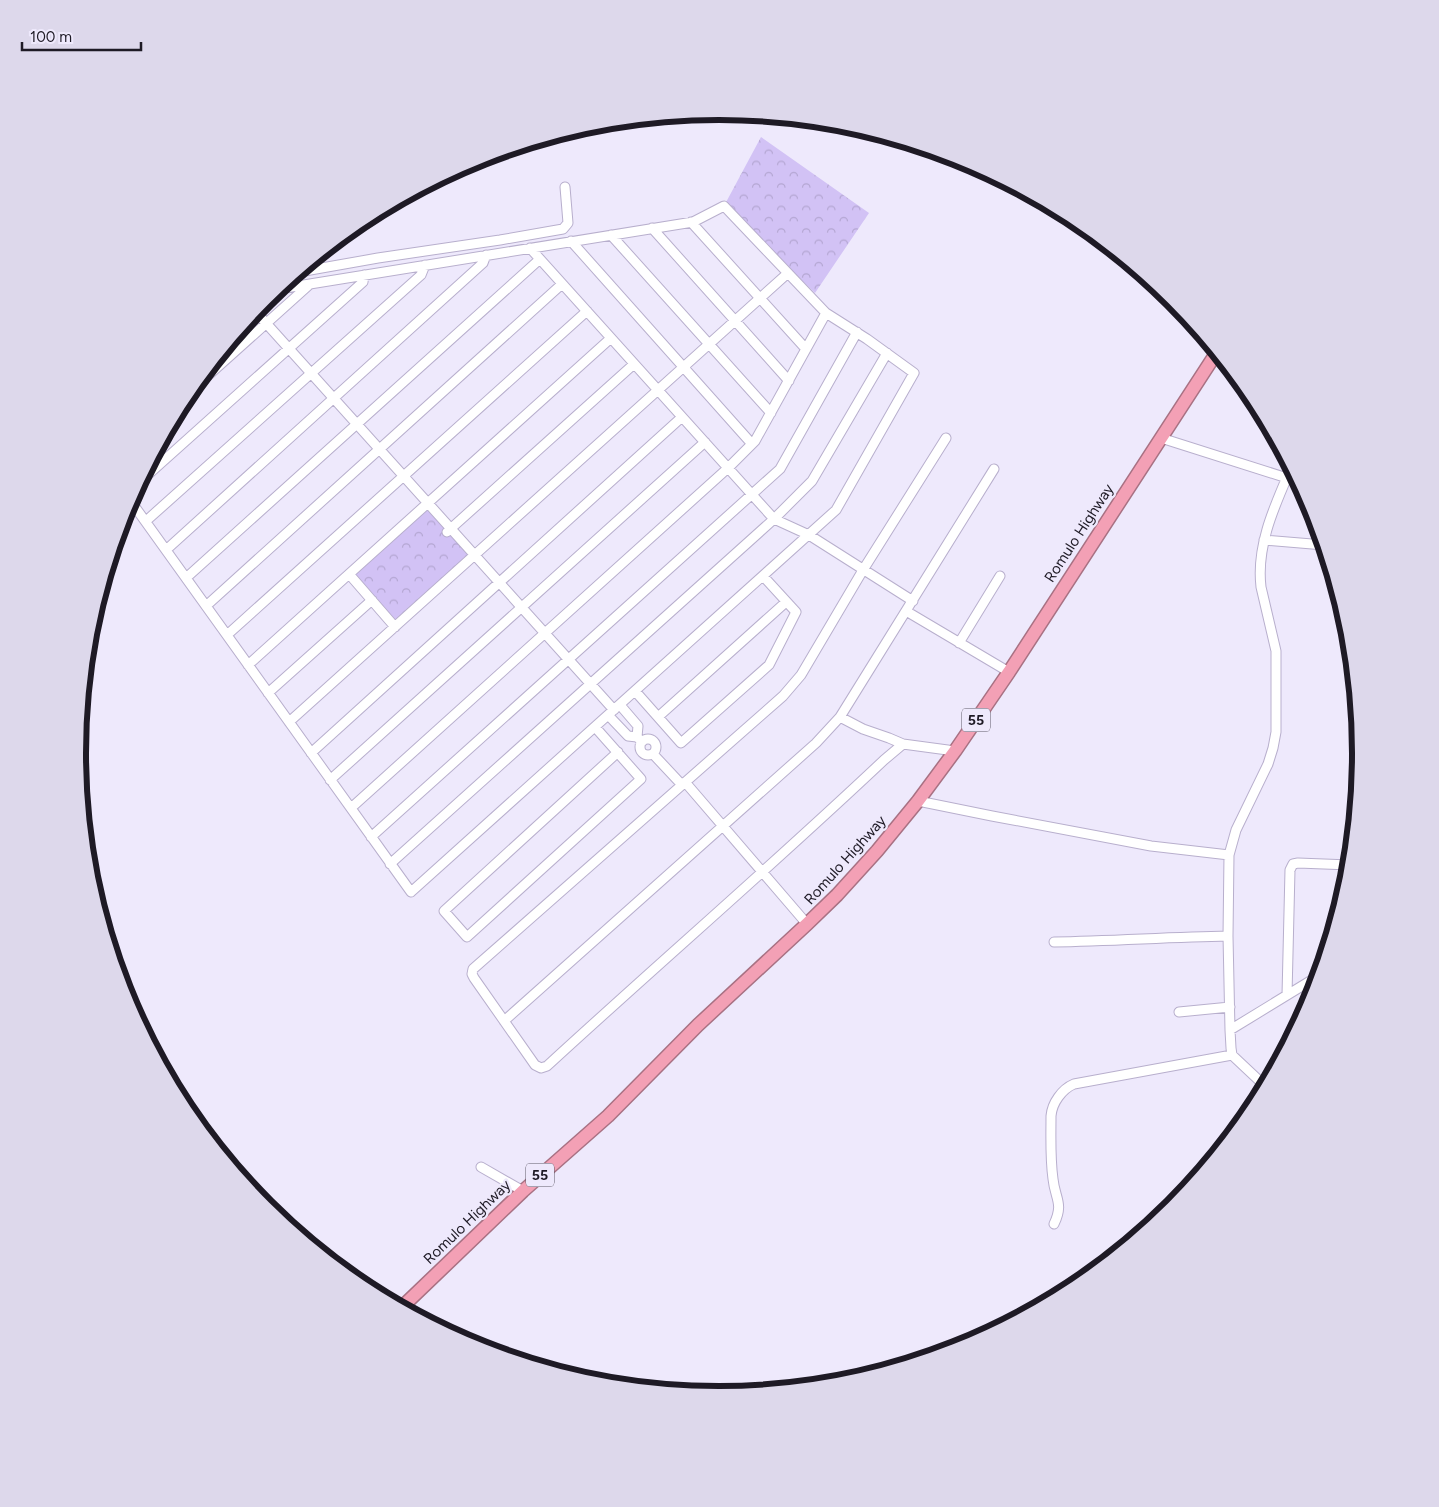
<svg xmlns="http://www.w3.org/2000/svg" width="1439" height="1507" viewBox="0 0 1439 1507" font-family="Figtree,sans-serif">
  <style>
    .forest { fill: url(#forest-crowns) }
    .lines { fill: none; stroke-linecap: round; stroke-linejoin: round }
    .minor-casing { stroke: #b8afcd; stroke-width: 11 }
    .highway-casing { stroke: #a87183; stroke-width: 15 }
    .minor { stroke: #fff; stroke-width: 9 }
    .highway { stroke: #f3a0b5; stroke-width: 12 }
    .labels { text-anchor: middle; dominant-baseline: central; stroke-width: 4.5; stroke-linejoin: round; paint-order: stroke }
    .shield { fill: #eee9fc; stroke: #5c5866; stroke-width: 1 }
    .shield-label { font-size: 14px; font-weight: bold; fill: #1e1a25 }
    .street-label { font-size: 15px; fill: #1e1a25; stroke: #eee9fc }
    .rim { fill: none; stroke: #1e1a25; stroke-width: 6 }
  </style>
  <defs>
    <pattern id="forest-crowns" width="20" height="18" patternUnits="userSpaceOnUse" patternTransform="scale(1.25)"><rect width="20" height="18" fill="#d2c2f5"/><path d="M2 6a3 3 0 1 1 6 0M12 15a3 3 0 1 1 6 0" fill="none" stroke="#b4a6d2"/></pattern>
  </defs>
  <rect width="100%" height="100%" fill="#eee9fc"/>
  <path class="forest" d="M761 137 869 213 815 293 724 206Z
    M428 508 469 554 395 623 353 574Z"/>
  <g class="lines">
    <defs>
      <path id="minor" d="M691 222 806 349
        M652 228 789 381
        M611 235 771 413
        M571 241 752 444
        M530 248 774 519 809 535 913 601
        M299 272 378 258 500 240 563 229 568 223 565 187
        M256 312 614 710
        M192 390 309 285
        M1161 438 1287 478
        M1291 468C1275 505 1256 545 1261 587L1276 651V732L1273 748 1268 764 1236 830 1229 855 1228 936 1230 1030 1320 975
        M141 481 363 282 364 275
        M130 500 411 892 836 510 914 373 867 339 826 313 724 206 693 222 279 289
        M146 521 421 275 425 265
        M447 532 634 364
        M1264 540 1324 545
        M166 550 483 263 486 255
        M349 574 395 627
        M186 578 540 259
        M206 606 562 284
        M906 611 1009 672
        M227 635 587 311
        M959 643 1000 576
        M248 665 611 338
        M635 691 681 743 769 665 796 612 763 576
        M268 693 372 600
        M620 705 638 726 637 737
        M608 715 628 736 637 737 642 742
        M658 717 786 602
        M840 717 863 729 889 738 903 744 884 760C774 864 659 963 547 1066L541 1068 535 1065 474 978 472 974 473 969 783 696 801 675 863 570 946 438
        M289 722 788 273
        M595 727 641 779 467 937 444 911 618 752
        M640 747a8 8 0 1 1 16 0a8 8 0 1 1-16 0Z
        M903 744 955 751
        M311 753 682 417
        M653 754 682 785
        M330 780 705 442
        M685 782 807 924
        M918 801 992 816 1151 846 1229 855
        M351 808 728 468 755 441 826 313
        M371 837 780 469 857 332
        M390 864 774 519 812 481 887 353
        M1054 942C1113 941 1170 937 1228 936
        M1287 995 1290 870 1293 864 1298 863 1350 865
        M1179 1012 1230 1007
        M504 1021 816 743 840 717 994 469
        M1230 1030 1231 1048 1232 1055 1266 1087
        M481 1167 523 1191
        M1054 1224C1064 1203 1055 1199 1053 1179 1050 1158 1051 1136 1051 1116 1052 1103 1062 1089 1074 1084L1232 1055
        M350 1277 362 1284 371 1286"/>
      <path id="highway" d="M401 1308 523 1191 608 1116 698 1025 807 924 837 895 877 851 918 801 955 751 1009 672 1217 352"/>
    </defs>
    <use href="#minor" class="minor-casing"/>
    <use href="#highway" class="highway-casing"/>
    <use href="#minor" class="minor"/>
    <use href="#highway" class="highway"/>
  </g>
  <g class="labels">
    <g class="shield">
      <rect x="962" y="708.5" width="28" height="23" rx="4"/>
      <rect x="526" y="1163.5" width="28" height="23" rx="4"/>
    </g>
    <g class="shield-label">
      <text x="976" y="720">55</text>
      <text x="540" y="1175">55</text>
    </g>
    <g class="street-label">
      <text transform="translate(1079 533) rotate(-57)">Romulo Highway</text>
      <text transform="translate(845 860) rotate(-48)">Romulo Highway</text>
      <text transform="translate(467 1222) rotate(-44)">Romulo Highway</text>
    </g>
  </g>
  <path d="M0 0H1439V1507H0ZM86 753a633 633 0 1 1 1266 0a633 633 0 1 1-1266 0Z" fill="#ddd8eb" fill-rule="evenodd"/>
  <path class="rim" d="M86 753a633 633 0 1 1 1266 0a633 633 0 1 1-1266 0Z"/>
  <path d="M22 42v8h119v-8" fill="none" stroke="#1e1a25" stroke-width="2.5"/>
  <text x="30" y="42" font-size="15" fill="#1e1a25" stroke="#eee9fc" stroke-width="4" paint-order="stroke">100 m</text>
</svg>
